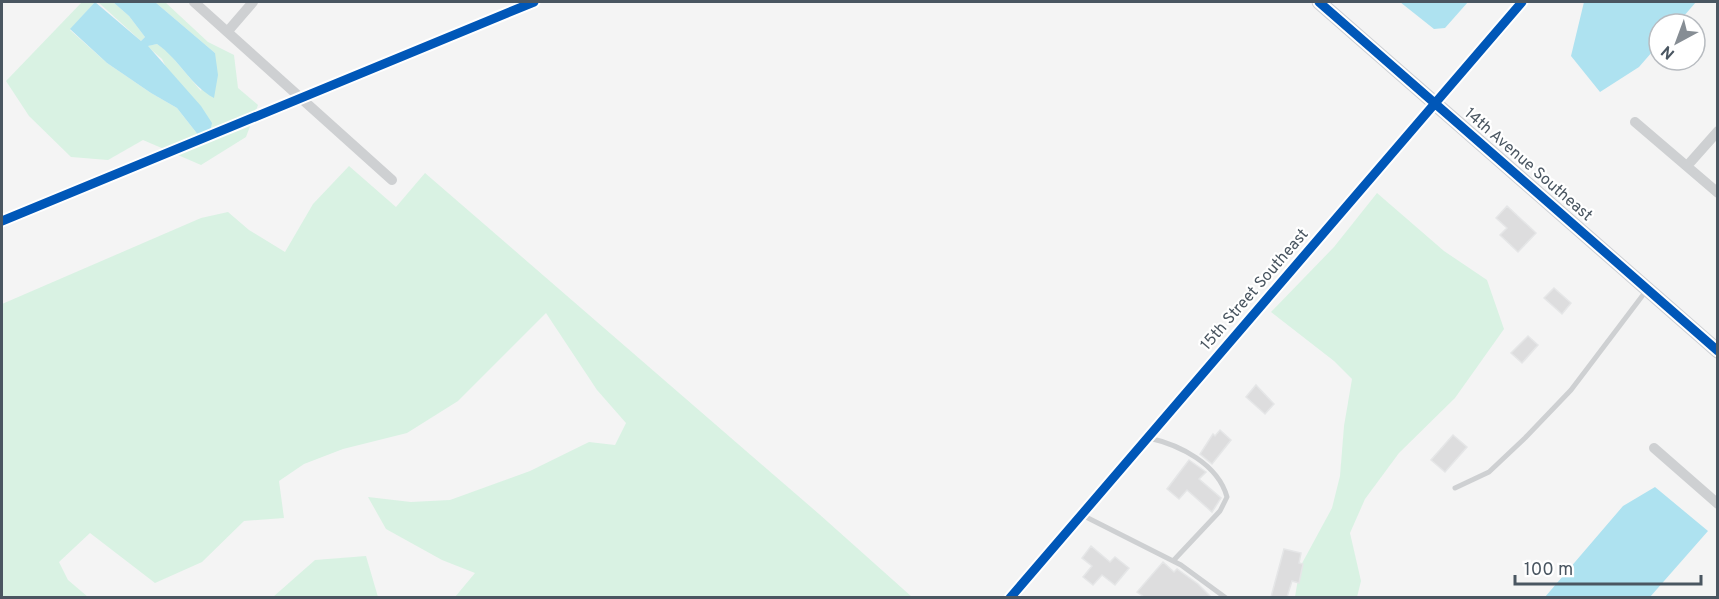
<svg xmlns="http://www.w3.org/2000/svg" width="1719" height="599" viewBox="0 0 1719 599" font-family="Overpass,sans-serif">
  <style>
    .green { fill: #d9f2e3 }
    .water { fill: #aee2f0 }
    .building { fill: #ddddde; stroke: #e5e6e7; stroke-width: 1.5 }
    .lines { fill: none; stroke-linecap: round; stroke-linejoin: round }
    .lane { stroke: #ced0d2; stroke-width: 5 }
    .street { stroke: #ced0d2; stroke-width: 10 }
    .secondary { stroke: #ced0d4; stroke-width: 15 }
    .cycleway-casing { stroke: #fff; stroke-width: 13 }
    .cycleway { stroke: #0057b8; stroke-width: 9 }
    .labels { text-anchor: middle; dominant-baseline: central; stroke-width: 4.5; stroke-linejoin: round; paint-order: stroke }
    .street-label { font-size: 16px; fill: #4a5661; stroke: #fff }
  </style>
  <rect width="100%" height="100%" fill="#f4f4f4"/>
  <path class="green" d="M82 2H95L70 30 107 63 151 93 177 108 199 136 162 59 147 46 157 44 167 51 201 91 215 53 155 2H165L208 42 234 55 238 88 258 105 246 137 201 165 143 140 108 160 71 157 29 116 6 81Z
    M98 2H113L129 16 145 37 141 41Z
    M349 166 396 207 425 173 819 514 912 597H455L475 573 442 560 386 529 368 497 411 502 450 500 530 471 589 442 615 445 626 423 597 390 546 313 458 401 407 433 343 449 304 464 279 481 284 518 244 521 202 562 155 583 90 533 59 562 68 580 88 597H2V304L201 218 228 212 249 230 285 252 313 204Z
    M1377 193 1444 251 1487 280 1504 329 1455 398 1399 453 1365 499 1350 533 1361 581 1357 597H1295L1300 567 1332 508 1340 476 1344 426 1352 379 1334 361 1271 312 1334 247Z
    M366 556 378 597H273L315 560Z"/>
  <path class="water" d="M95 2 141 41 145 37 129 16 113 2H155L215 53 218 75 214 98C190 85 179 59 157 44L148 46 201 106 212 123 210 132 199 136 177 108 151 93 107 63 70 29Z
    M1400 2H1468L1445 28 1434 29Z
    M1584 2H1696L1677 24H1659V44L1639 67 1600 92 1571 56Z
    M1655 487 1708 531 1650 597H1545L1623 506Z"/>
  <path class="building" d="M1507 206 1536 233 1518 252 1500 235 1507 228 1496 218Z
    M1554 288 1571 303 1562 314 1544 298Z
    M1528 336 1538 345 1522 363 1511 353Z
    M1256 385 1274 404 1265 414 1246 397Z
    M1220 430 1231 440 1212 464 1200 454 1213 434 1215 436Z
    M1453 435 1467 447 1445 472 1431 460Z
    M1189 460 1206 472 1199 479 1221 498 1212 512 1187 490 1179 499 1167 489Z
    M1091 546 1110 562 1115 557 1129 568 1115 585 1102 575 1093 585 1083 577 1092 566 1082 558Z
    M1284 549 1301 553 1299 563 1303 564 1299 583 1292 581 1287 597H1271Z
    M1163 562 1174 572 1177 569 1198 584 1211 597H1144L1137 592Z"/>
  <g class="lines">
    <path class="lane" d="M1149 438C1180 445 1218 464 1227 497L1220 511 1173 561
      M1455 488 1489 472 1525 438 1571 390 1646 291
      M1082 515 1181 565 1226 598"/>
    <path class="street" d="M194 2 392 180
      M228 31 253 2
      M1635 122 1718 193
      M1687 166 1718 131
      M1654 448 1718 504
      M1010 598 1522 2"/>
    <path class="secondary" d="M1319 2 1718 351"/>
    <defs>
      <path id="cycleway" d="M1319 2 1718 351
        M2 221 534 2
        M1010 598 1522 2"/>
    </defs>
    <use href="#cycleway" class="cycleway-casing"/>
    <use href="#cycleway" class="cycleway"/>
  </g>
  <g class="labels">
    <g class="street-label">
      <text transform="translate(1528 165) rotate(41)">14th Avenue Southeast</text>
      <text transform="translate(1255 290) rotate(-49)">15th Street Southeast</text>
    </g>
  </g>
  <rect width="1719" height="599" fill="none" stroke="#4a5661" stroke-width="6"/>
  <g transform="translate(1677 42) rotate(221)"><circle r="28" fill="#ffffff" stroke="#b7bbc0" stroke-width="1.5"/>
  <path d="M0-4.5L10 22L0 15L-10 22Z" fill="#868d94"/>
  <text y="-9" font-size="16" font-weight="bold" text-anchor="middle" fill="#4a5661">N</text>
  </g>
  <path d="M1515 575v9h186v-9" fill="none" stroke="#4a5661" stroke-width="3"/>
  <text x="1524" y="575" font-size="18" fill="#4a5661" stroke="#ffffff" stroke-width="4.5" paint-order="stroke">100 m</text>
</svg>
